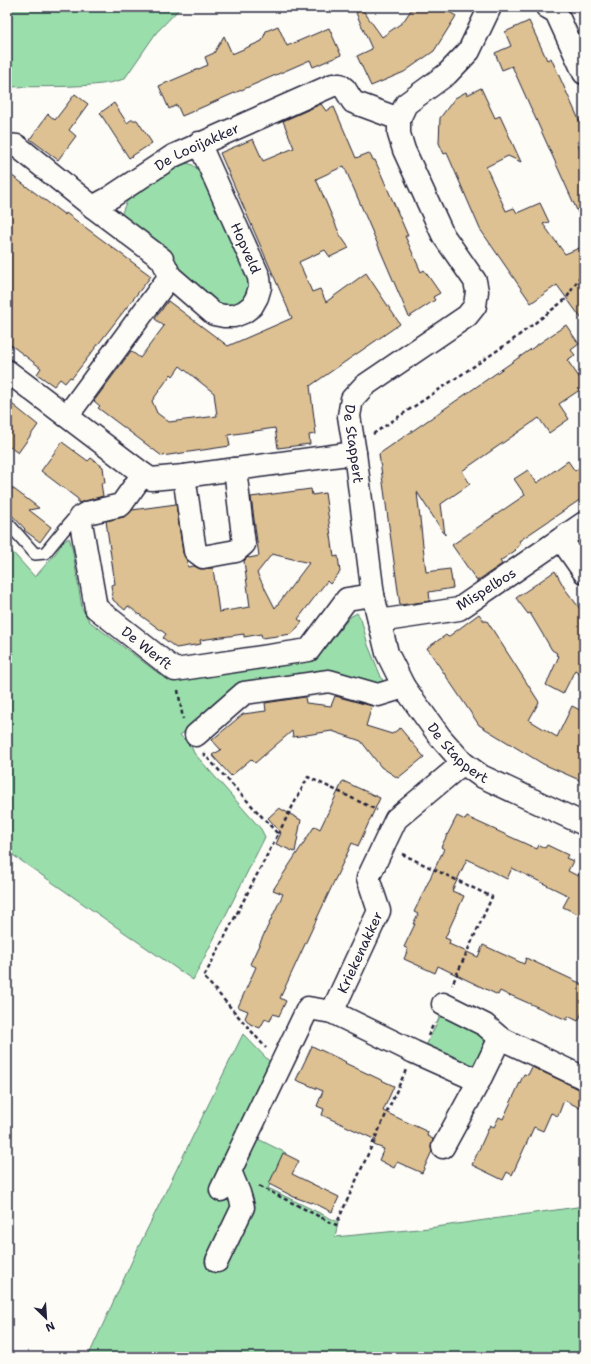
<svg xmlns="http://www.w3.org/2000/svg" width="591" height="1364" viewBox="0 0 591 1364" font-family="'Shantell Sans',sans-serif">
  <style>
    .green { fill: #9adfab; stroke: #5e8073 }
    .building { fill: #ddc192; stroke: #22223b; fill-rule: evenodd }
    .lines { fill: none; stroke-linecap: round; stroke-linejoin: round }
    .lane-casing { stroke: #22223b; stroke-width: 14 }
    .street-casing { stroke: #22223b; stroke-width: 25 }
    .path { stroke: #22223b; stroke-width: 2.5; stroke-dasharray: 4 3; stroke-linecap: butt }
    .lane { stroke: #fdfcf7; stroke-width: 11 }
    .street { stroke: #fdfcf7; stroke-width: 22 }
    .labels { text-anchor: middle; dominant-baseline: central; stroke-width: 3.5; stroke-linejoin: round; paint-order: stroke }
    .street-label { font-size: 14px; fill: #22223b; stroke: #fdfcf7 }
  </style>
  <rect width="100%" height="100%" fill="#fdfcf7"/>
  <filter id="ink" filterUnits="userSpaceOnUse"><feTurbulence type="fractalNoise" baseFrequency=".025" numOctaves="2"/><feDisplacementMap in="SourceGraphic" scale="8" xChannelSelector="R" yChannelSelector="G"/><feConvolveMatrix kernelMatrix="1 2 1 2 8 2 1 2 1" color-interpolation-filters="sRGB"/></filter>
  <g filter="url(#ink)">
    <path class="green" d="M7 7H181L156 33 125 78C107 89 31 86 7 87Z
      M183 163C192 163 195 166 200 173L245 268 252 287 244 301 228 310 185 281 173 256 135 228 121 216C123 210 125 203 129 199 137 188 169 168 183 163Z
      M584 530V561L573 544Z
      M69 538 72 547 82 608 89 621 166 679 311 659 324 650 350 617 357 613 361 619 368 645 384 684 242 686 230 691 198 722 180 735 191 746 194 753 261 829 265 837 193 980 7 851V546L35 577 55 554 63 542Z
      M442 1012 482 1030 490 1042 480 1066 470 1069 425 1048Z
      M243 1034 270 1062 261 1079 211 1190 233 1204 210 1251H231L254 1199 239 1167 254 1137 286 1153 268 1188 338 1222 335 1237 429 1228 584 1206V1357H88L138 1248Z"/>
    <path class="building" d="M413 7H441L456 16 434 51 404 72 371 86 357 56 372 49 356 13 362 9 382 37 403 22Z
      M529 21 547 60 551 58 584 131V139L577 142 584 158V226L512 66 502 70 495 53 511 46 505 32Z
      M278 26 287 46 329 28 341 55 313 67 310 60 182 116 177 105 169 109 159 86 208 65 205 57 214 53 224 36 232 54 262 41 266 31Z
      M481 88 495 118 500 116 521 162 508 156 486 167 506 211 514 208 517 213 540 203 549 222 543 224 565 254 584 246V322L557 285 531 303 480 229 447 153 444 154 439 143 440 118 455 98 466 92 467 95Z
      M75 94 88 104 69 130 76 136 58 160 30 139 48 114 55 120Z
      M114 103 127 123 131 120H137L152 143 129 158 100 113Z
      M321 104 326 111 334 107 356 158 369 153 373 160H375L408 236H405L421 272 424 270 440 293 433 297 435 300 409 317 344 166 316 179 340 235 349 248 330 257 325 250 299 262 312 292 320 289 326 302 366 273 400 324 310 386 316 434 309 435 310 444 278 448 275 428 228 435 230 446 162 456 98 408 100 406 94 401 131 351 140 358 164 326 155 319 168 301 228 346 292 318 220 153 253 139 263 161 294 148 283 121ZM180 366 214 393 217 416 169 422 157 413 152 401 171 374 173 376Z
      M7 172 65 215 66 213 151 276 72 378 70 377 65 383 60 379 54 386 37 374 41 368 7 342Z
      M566 325 579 344 571 350 575 355 567 360 584 384V387L559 404 569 419 549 433 539 418 462 471 470 484 441 504 445 535 417 492 426 572 450 569 453 588 429 592 430 601 400 605 379 454Z
      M7 400 38 425 18 453 7 445Z
      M62 442 88 461 91 458 103 467 105 483H101L103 496 78 503V499L41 471Z
      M568 461 575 471 584 464V497L519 541 521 544 515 549 516 550 500 561 502 564 477 581 452 545 525 495 514 479 528 470 537 483Z
      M7 484 39 508 29 510 51 527 40 542 24 530 25 529 9 512 7 513Z
      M311 489 312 495 325 493 334 557 338 556 340 572 330 584 327 581 317 594 298 619 302 622 292 634 262 638 261 634 244 637V634L200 640 201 644 176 648 163 638 166 634 128 606 125 610 113 600 111 585 115 584 106 521 124 517 132 510 176 504 183 553 187 561 188 567 194 566 200 569 213 568 219 612 250 607 244 561 248 557 249 558 259 556 251 497ZM272 554 309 563 275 608 257 573Z
      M555 571 565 589 584 614V676L575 670 563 694 546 685 559 656 556 655 557 653 552 650 530 613 528 614 516 598Z
      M479 614 484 621H487L539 702 529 720 557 737 572 706 584 712V782L543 764 479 725 427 648 446 635 448 637Z
      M335 696 372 706 366 726 392 734 400 728 424 757 398 778 381 767 361 741 332 731 293 737 292 731 255 763 251 759 231 776 212 755 221 750 212 740 243 714 266 711 265 703 305 697 306 703 331 706Z
      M343 781 380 798 358 846 352 843 280 998 286 1001 279 1016 273 1014 270 1021 265 1019 260 1028 250 1024 245 1018 248 1011 238 1007 256 967 250 964 283 894 273 890 314 827 315 826 320 829Z
      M279 808 301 820 295 852 276 844 281 833 268 818Z
      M457 816 465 820 467 817 537 849 539 845 545 848 547 845 568 855 566 858 573 861 568 871 578 876 584 864V917L563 907 569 896 512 868 507 879 467 859 452 891 464 896 445 938 450 940 449 944 478 957 483 945 524 964 526 958 584 985V1009L578 1021 568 1016 567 1020 510 995V996L500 991 498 995 438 966 435 973 404 959 408 949 404 947 415 924H413L418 914 414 912 444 849 441 847Z
      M312 1046 346 1062 345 1063 394 1086 383 1111 428 1132 427 1136 433 1139 431 1147 432 1151 422 1173 397 1162 394 1168 379 1160 384 1149 374 1145 376 1140 322 1115 324 1109 317 1106 323 1091 296 1080Z
      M532 1067 579 1089 584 1090V1110L564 1100 558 1116 551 1113 543 1131 534 1127 512 1175 507 1172 503 1180 472 1165 490 1125 494 1127 499 1117 503 1119 524 1074 528 1075Z
      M283 1153 299 1161 292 1174 339 1197 332 1212 312 1202 311 1203 294 1197 269 1184Z"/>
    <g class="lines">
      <defs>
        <path id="lane" d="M7 522 35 554 45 553 72 520 80 517"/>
        <g id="street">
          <path id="s1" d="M490 7 469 51 447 74 406 104 399 119V134L404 150 443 235 475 281 477 291 475 306 467 316 364 386 352 399 349 416 355 453 373 595 387 653 404 687 440 737 463 763 481 776 584 824"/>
          <path d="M547 7 556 12 584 73"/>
          <path id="s2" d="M7 145 17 146 93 207 111 197 173 156 333 85H340L345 89 353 102 399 119"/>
          <path d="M93 207 162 259 170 276 214 314 224 316H234L244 312 252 306 257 297 260 287 259 277 199 143"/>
          <path d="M7 371 143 474 151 479 184 476 355 453"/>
          <path d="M67 416 170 276"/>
          <path id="s3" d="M143 474 121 505 87 513 80 517 96 608 175 670 309 650 347 599 373 595"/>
          <path d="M184 476 195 551 203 557 236 551 244 544 235 469"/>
          <path d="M561 539 584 572"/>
          <path d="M379 621 459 609 584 523"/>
          <path d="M196 735 244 693 329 681 378 695 404 687"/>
          <path d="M443 1004 485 1025 500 1038 584 1078"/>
          <path d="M332 1012 414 1052 479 1081"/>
          <path d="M443 1147 479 1081 500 1038"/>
          <path id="s4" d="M221 1190 308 1008 332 1012 379 911 368 878 396 819 463 763"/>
          <path d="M217 1261 243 1207 239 1193 230 1171"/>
        </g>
      </defs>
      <use href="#lane" class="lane-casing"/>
      <use href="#street" class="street-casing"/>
      <path class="path" d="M373 434 510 342 540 319 566 299 581 275 584 273
        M178 690 183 719
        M203 753 278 834 204 977 266 1048
        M278 834 308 777 377 810
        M402 854 492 897 452 985
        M428 1036 434 1023
        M259 1186 336 1225 406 1070"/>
      <use href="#lane" class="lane"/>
      <use href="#street" class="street"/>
    </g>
  </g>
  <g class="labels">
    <g class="street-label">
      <text stroke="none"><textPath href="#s2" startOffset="228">De Looijakker</textPath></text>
      <text transform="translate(246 248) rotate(66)">Hopveld</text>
      <text stroke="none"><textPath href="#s1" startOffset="555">De Stappert</textPath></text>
      <text transform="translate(486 589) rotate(-32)">Mispelbos</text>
      <text stroke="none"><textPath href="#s3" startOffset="238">De Werft</textPath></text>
      <text stroke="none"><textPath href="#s1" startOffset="891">De Stappert</textPath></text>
      <text stroke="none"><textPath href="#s4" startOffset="292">Kriekenakker</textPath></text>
    </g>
  </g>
  <rect width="591" height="1364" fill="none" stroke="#fdfcf7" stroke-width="24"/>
  <rect x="12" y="12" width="567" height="1340" fill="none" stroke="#22223b" stroke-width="1.5" filter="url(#ink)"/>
  <g transform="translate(46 1318) rotate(155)" stroke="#fdfcf7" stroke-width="3" paint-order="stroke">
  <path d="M0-3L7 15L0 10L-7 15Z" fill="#22223b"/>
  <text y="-6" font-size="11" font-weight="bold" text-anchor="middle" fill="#22223b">N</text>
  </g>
</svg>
